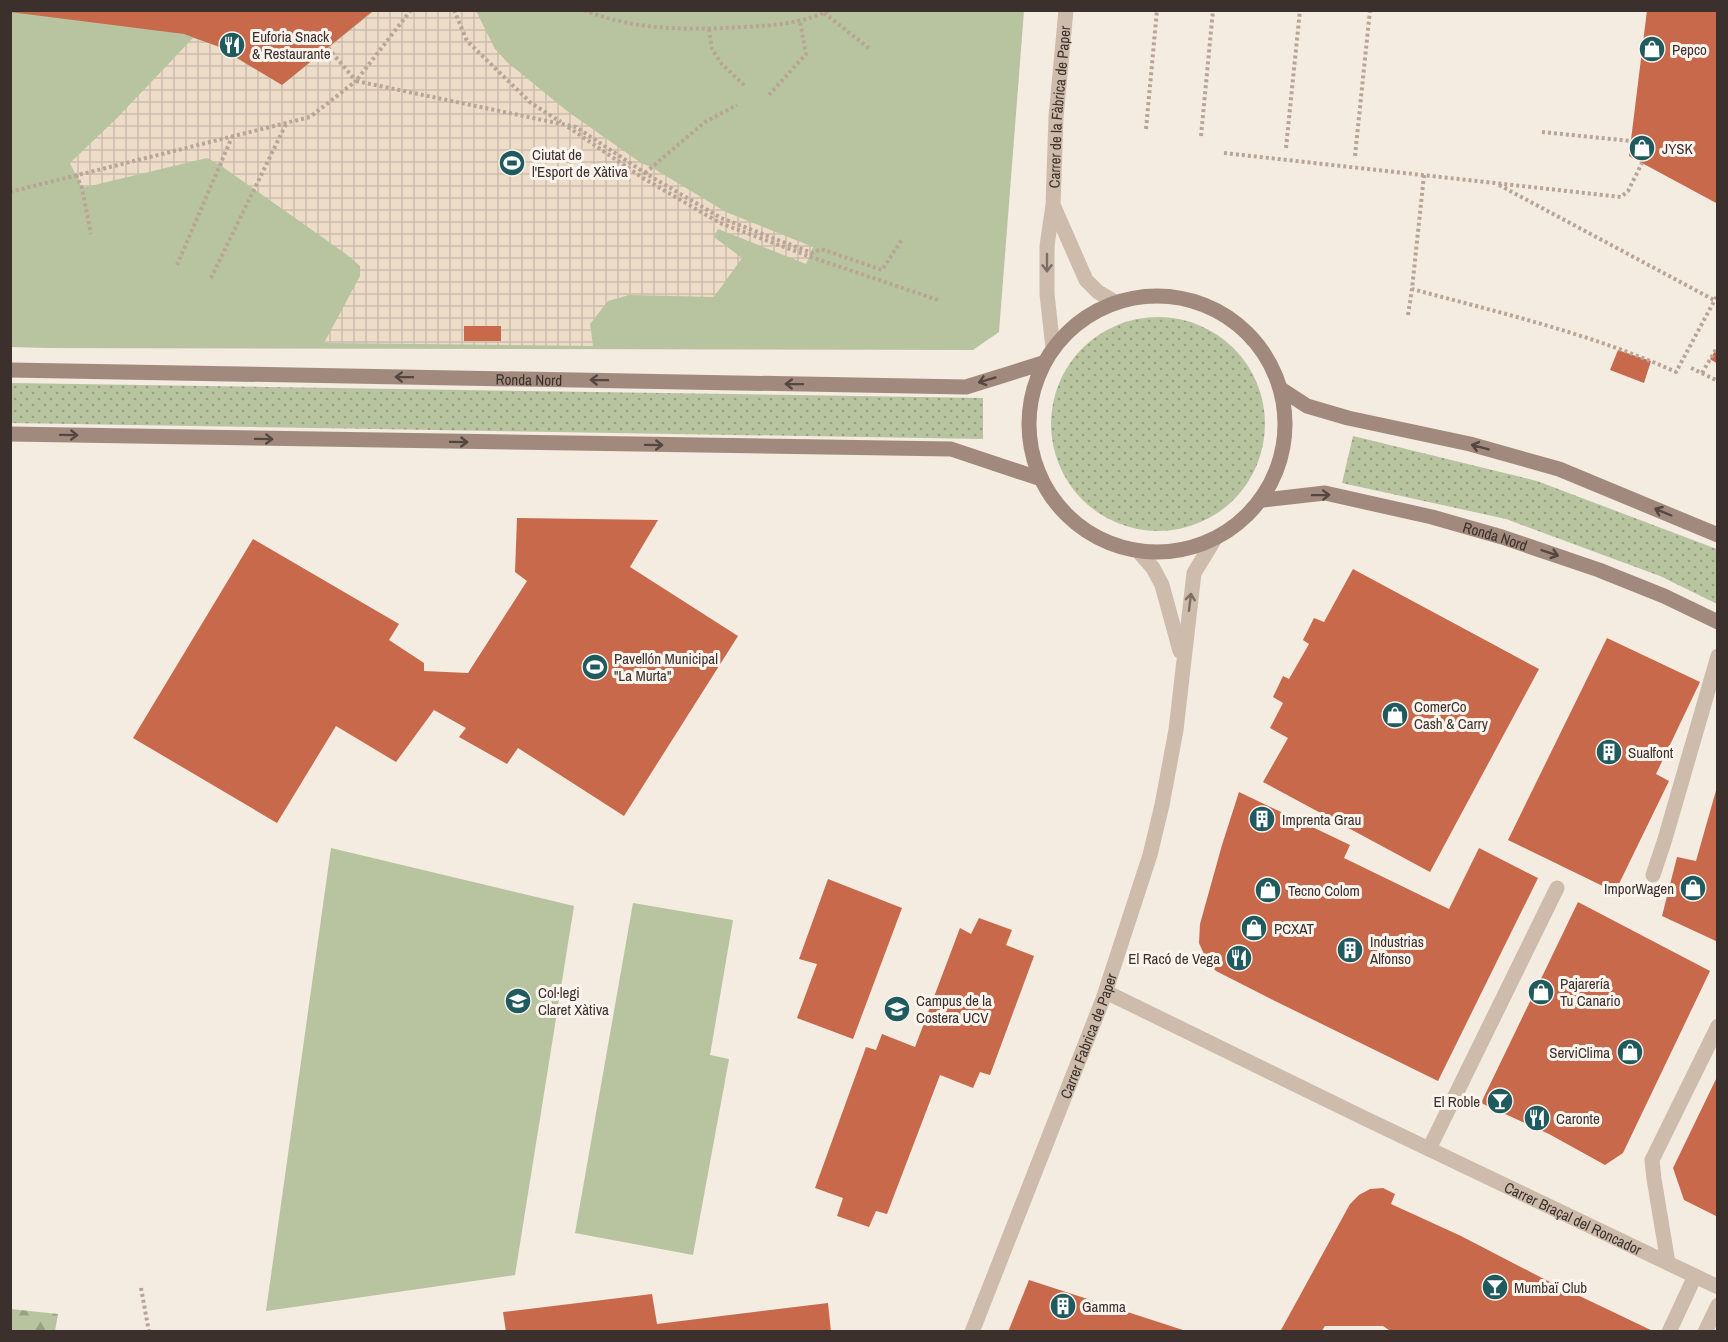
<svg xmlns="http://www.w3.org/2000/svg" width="1728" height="1342" viewBox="0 0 1728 1342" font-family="'Archivo Narrow',sans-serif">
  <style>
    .grass { fill: url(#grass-dots) }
    .forest { fill: url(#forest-firs) }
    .pitch { fill: #b8c4a0 }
    .plaza { fill: url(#plaza-grid) }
    .building { fill: #c8694b }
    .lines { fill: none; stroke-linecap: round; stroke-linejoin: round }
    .path { stroke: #b9a596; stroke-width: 4; stroke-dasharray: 3 3; stroke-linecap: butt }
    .lane { stroke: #cdbbac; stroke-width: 15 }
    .street { stroke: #cdbbac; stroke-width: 15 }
    .secondary { stroke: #a18a7d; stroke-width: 15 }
    .oneway { stroke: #7d6f65 }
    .oneway2 { stroke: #544640 }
    .labels { text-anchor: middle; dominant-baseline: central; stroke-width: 6; stroke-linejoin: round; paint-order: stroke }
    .poi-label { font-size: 15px; fill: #3b302b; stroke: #fbf5ee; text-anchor: start }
    .street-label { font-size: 15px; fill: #3b302b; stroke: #fbf5ee }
  </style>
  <defs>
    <pattern id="grass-dots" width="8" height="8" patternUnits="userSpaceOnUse" patternTransform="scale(1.5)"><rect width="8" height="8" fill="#b8c4a0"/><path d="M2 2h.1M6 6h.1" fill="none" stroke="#97a083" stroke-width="1.8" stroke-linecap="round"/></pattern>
    <pattern id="forest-firs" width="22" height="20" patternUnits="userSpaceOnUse" patternTransform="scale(1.5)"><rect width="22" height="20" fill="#b8c4a0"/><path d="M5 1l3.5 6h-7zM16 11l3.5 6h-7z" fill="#97a083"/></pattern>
    <pattern id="plaza-grid" width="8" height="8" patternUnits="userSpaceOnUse" patternTransform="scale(1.5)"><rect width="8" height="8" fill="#ecdcc8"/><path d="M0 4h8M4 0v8" fill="none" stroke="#cbbdac"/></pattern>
  </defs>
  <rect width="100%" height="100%" fill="#f4ebe1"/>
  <path class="grass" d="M1051 424a107 107 0 1 1 214 0a107 107 0 1 1-214 0Z
    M11 383 983 398V439L11 423Z
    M1353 436 1537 481 1714 548 1717 549V604L1660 576 1506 519 1342 483Z"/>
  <path class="forest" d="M11 1309 58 1314 55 1331H11Z"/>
  <path class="pitch" d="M11 11H1024L999 332 973 350 48 348 11 347Z
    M331 848 574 906 515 1275 266 1311Z
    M633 903 733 920 710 1055 729 1059 693 1255 575 1233Z"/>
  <path class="plaza" d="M374 11H476L495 49 507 62 567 111 641 163 651 167 726 212 813 247 806 264 718 229 714 237 742 258 714 297 629 295 608 301 590 324 593 346 324 343 360 276V266L346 254 220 165 207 158 82 188 70 163 117 118 193 38 217 46 282 85Z"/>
  <path class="building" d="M10 10H374L282 85 217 46 184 34 10 12Z
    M1647 10H1718V204L1629 156Z
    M464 326H501V341H464Z
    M1718 346V364L1710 359Z
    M1618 350 1651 361 1644 383 1610 370Z
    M517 518 658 520 630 567 738 636 624 816 518 748 507 764 459 737 466 728 434 710 396 762 336 726 277 823 133 738 253 539 399 624 389 640 424 663V671L468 673 527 581 515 572Z
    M1353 569 1539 669 1430 872 1263 782 1288 738 1270 728 1283 703 1273 697 1283 676 1289 679 1309 644 1303 640 1314 618 1324 622Z
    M1607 638 1700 682 1656 774 1669 781 1615 892 1508 840Z
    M1717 787H1718V942L1662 916 1677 857 1696 861Z
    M1239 792 1350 845 1344 858 1449 909 1479 848 1538 878 1438 1081 1275 1001 1216 971 1208 963 1199 943 1200 924 1222 845Z
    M828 879 902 908 853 1039 797 1018 817 964 799 959Z
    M1578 902 1710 971 1623 1153 1605 1165 1549 1134 1481 1103Z
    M979 918 1012 930 1006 945 1034 956 990 1075 980 1072 973 1088 940 1075 887 1214 876 1211 869 1227 837 1216 843 1198 815 1188 866 1047 876 1050 882 1034 915 1047 960 928 971 934Z
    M1718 1075V1217L1684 1200 1673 1168Z
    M1383 1188 1395 1194 1391 1204 1461 1236 1546 1280 1655 1332H1392L1383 1326H1325L1321 1332H1284L1281 1330 1350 1204 1359 1195 1370 1189Z
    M1029 1280 1186 1331V1332H1008Z
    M652 1294 657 1324 828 1303 831 1332H506L503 1312Z"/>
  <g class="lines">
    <path class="path" d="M411 10 356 81 576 127 645 173 721 218 812 253 821 249 882 270 903 238
      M454 10 467 41 531 103 561 122
      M584 10C635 31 690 30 744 27 776 25 800 24 830 10
      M824 13 870 49
      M709 29 712 49 721 63 746 87
      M769 95 806 54 800 22
      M568 127 643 178 720 223 811 257 938 300
      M1146 129 1157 10
      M1542 132 1631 141
      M1201 136 1213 10
      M1286 148 1300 10
      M1224 153 1621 197 1628 191 1642 163
      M1355 156 1370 10
      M645 173 705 122 737 105
      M76 175 82 188 91 234
      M1424 175 1412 289C1501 313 1592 334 1676 372L1718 294
      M1499 185 1714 300
      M10 192 310 117 356 81 328 48
      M177 265 232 137
      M211 278 286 124
      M1408 315 1412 289
      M1691 368 1718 381
      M1702 373 1718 346
      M141 1288 149 1332"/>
    <path class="lane" d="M1653 875 1665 839 1718 656
      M1429 1149 1557 888
      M1668 1263 1654 1179 1652 1160 1718 1026
      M1669 1332 1695 1276
      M1705 1332 1718 1305"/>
    <g class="street">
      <path d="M1054 207 1086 280 1098 292 1115 302"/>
      <path id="s1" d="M1053 348 1047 294V246L1053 205 1056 117 1066 10"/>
      <path d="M1140 553 1153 568 1162 585 1180 651"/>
      <path id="s2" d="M1106 992 1362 1117 1718 1287"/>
      <path id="s3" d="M972 1332 1103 999 1150 855 1162 805 1176 730 1194 573 1213 542"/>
    </g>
    <g class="secondary">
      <circle cx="1157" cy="424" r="128"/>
      <path id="s4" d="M10 370 966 387 1043 363"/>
      <path d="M1281 389 1307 406 1348 418 1470 444 1559 469 1718 535"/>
      <path d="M10 434 951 449 1041 479"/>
      <path id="s5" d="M1263 500 1325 493 1432 517 1502 537 1599 570 1664 596 1718 622"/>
    </g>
  </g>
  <defs><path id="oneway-shaft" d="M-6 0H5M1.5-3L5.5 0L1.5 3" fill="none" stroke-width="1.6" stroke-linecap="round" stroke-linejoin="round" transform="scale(1.5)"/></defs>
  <g class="oneway">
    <use href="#oneway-shaft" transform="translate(1047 263) rotate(90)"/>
    <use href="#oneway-shaft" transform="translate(1190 602) rotate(-83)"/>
  </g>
  <g class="oneway2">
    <use href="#oneway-shaft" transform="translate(404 377) rotate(-179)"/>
    <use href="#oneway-shaft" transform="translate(599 380) rotate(-179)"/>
    <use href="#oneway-shaft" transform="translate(987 380) rotate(163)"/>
    <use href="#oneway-shaft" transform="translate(794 384) rotate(-179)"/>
    <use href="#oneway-shaft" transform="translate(69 435) rotate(1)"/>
    <use href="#oneway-shaft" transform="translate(264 439) rotate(1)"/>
    <use href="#oneway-shaft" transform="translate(459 442) rotate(1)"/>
    <use href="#oneway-shaft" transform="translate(654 445) rotate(1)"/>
    <use href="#oneway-shaft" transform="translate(1480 447) rotate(-165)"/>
    <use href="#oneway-shaft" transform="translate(1321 495) rotate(-1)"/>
    <use href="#oneway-shaft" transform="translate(1663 512) rotate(-157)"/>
    <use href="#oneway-shaft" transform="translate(1550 553) rotate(19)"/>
  </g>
  <defs>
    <symbol id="restaurant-disc" viewBox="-11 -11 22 22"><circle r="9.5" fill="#1f5a5e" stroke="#fbf5ee"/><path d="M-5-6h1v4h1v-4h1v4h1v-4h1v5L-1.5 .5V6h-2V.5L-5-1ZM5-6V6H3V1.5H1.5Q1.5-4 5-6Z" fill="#fff"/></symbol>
    <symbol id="shop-disc" viewBox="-11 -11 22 22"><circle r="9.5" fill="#1f5a5e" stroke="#fbf5ee"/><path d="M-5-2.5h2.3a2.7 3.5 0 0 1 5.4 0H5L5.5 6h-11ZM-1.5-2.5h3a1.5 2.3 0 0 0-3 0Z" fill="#fff"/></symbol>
    <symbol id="stadium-disc" viewBox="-11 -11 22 22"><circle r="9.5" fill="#1f5a5e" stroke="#fbf5ee"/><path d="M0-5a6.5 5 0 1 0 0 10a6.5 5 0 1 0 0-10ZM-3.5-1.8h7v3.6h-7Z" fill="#fff"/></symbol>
    <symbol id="building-disc" viewBox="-11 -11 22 22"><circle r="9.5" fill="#1f5a5e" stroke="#fbf5ee"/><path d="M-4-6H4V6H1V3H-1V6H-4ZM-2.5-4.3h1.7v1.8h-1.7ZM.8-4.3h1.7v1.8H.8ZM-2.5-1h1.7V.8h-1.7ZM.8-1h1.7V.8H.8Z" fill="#fff"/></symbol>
    <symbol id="school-disc" viewBox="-11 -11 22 22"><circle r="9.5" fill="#1f5a5e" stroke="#fbf5ee"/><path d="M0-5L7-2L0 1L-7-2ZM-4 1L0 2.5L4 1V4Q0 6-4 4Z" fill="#fff"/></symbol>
    <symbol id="university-disc" viewBox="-11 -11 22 22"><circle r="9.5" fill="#1f5a5e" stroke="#fbf5ee"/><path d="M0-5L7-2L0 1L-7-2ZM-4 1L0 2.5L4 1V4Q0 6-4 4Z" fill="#fff"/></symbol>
    <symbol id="bar-disc" viewBox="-11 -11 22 22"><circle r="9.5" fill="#1f5a5e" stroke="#fbf5ee"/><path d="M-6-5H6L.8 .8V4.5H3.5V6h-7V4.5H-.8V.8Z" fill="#fff"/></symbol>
  </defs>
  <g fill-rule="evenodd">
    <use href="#restaurant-disc" x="217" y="30" width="30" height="30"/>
    <use href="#shop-disc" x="1637" y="34" width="30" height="30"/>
    <use href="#shop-disc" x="1627" y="133" width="30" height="30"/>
    <use href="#stadium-disc" x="497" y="148" width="30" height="30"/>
    <use href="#stadium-disc" x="580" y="652" width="30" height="30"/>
    <use href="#shop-disc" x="1380" y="700" width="30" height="30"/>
    <use href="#building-disc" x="1594" y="737" width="30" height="30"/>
    <use href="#building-disc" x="1247" y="804" width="30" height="30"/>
    <use href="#shop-disc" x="1678" y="873" width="30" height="30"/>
    <use href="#shop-disc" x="1253" y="875" width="30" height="30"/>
    <use href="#shop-disc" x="1239" y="913" width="30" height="30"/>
    <use href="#building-disc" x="1335" y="935" width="30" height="30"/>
    <use href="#restaurant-disc" x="1224" y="943" width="30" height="30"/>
    <use href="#shop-disc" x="1526" y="977" width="30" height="30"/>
    <use href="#school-disc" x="503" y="986" width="30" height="30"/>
    <use href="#university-disc" x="882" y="994" width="30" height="30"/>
    <use href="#shop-disc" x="1615" y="1037" width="30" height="30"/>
    <use href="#bar-disc" x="1485" y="1086" width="30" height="30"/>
    <use href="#restaurant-disc" x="1522" y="1103" width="30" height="30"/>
    <use href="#bar-disc" x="1480" y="1272" width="30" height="30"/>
    <use href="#building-disc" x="1048" y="1291" width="30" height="30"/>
  </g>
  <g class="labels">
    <g class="poi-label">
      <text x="252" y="36">Euforia Snack<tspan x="252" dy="17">&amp; Restaurante</tspan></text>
      <text x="1672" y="49">Pepco</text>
      <text x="1662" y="148">JYSK</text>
      <text x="532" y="154">Ciutat de<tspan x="532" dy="17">l'Esport de Xàtiva</tspan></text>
      <text x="614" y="658">Pavellón Municipal<tspan x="614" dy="17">"La Murta"</tspan></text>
      <text x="1414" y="706">ComerCo<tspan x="1414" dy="17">Cash &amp; Carry</tspan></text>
      <text x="1628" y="752">Sualfont</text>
      <text x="1282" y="819">Imprenta Grau</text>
      <text x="1674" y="888" text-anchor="end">ImporWagen</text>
      <text x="1288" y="890">Tecno Colom</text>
      <text x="1274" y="928">PCXAT</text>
      <text x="1370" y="941">Industrias<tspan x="1370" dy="17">Alfonso</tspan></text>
      <text x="1220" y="958" text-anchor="end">El Racó de Vega</text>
      <text x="1560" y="983">Pajarería<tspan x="1560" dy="17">Tu Canario</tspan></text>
      <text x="538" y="992">Col·legi<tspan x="538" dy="17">Claret Xàtiva</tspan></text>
      <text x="916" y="1000">Campus de la<tspan x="916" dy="17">Costera UCV</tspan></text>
      <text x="1610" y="1052" text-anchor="end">ServiClima</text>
      <text x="1480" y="1101" text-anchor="end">El Roble</text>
      <text x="1556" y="1118">Caronte</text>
      <text x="1514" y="1287">Mumbaï Club</text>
      <text x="1082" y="1306">Gamma</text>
    </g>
    <g class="street-label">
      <text stroke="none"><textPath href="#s1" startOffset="242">Carrer de la Fàbrica de Paper</textPath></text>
      <text stroke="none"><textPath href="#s4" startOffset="519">Ronda Nord</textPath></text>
      <text stroke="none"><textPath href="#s5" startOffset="238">Ronda Nord</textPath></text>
      <text stroke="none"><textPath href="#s3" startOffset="318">Carrer Fabrica de Paper</textPath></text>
      <text stroke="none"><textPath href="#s2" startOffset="519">Carrer Braçal del Roncador</textPath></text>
    </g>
  </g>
  <rect width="1728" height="1342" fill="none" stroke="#3b302b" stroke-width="24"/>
</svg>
